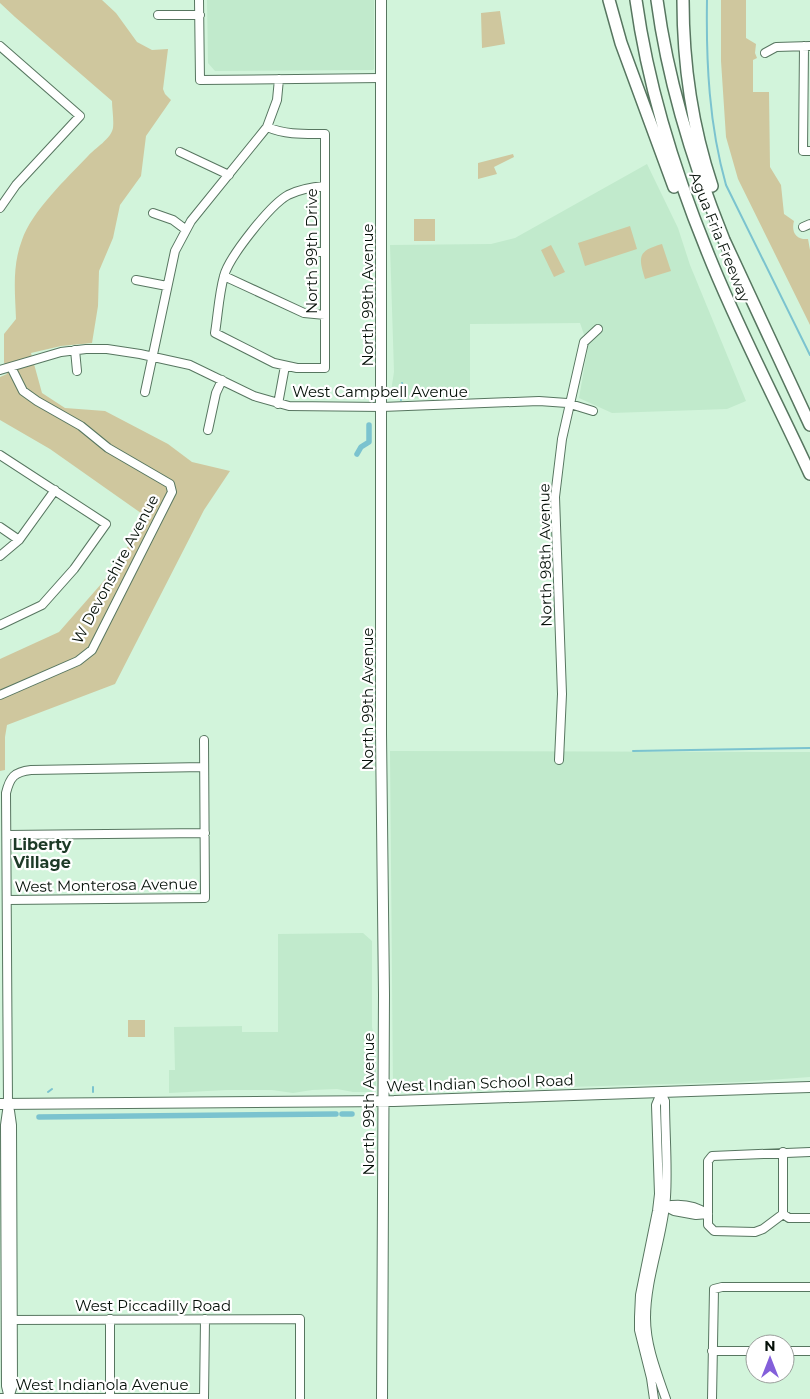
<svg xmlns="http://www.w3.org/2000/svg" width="810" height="1399" viewBox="0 0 810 1399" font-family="Montserrat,sans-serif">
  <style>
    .built { fill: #c1eacc }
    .green { fill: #cfc79e }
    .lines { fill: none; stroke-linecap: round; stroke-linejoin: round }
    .stream { stroke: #7bc3cf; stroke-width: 2 }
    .canal { stroke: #7bc3cf; stroke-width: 5.5 }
    .minor-casing { stroke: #577660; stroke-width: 10 }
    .major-casing { stroke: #577660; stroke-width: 12 }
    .highway-casing { stroke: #577660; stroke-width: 14 }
    .minor { stroke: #fff; stroke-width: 8 }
    .major { stroke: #fff; stroke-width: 10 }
    .highway { stroke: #fff; stroke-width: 11 }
    .labels { text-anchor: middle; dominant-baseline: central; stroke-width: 4.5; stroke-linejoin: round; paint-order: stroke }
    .street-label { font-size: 15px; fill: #051008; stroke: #fff }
    .neighbourhood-label { font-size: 16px; font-weight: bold; fill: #1d3a27; stroke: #fff }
  </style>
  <rect width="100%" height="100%" fill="#d2f4db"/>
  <path class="built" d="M207 0H374V69L373 70 215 71 208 63Z
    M647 164 678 228 690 265 746 401 727 409 612 413 579 398 588 346 580 323 470 324V397L399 399 393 396 391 391 394 372 390 245 491 244 515 238Z
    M390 751 810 752V1077L739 1082 393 1092Z
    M363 933 372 941V1027L376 1044V1087L374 1090 372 1092H353L337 1089 312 1090 293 1093 272 1090H227L169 1093V1070H175L174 1027 242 1026V1032H278V934Z"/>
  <path class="green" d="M0 0H102L116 13 137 42 152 50 168 49 163 89 165 94 171 100 146 136 141 176 120 205 113 238 99 271 98 306 92 343 61 346 31 353 42 393 65 408 105 411 168 444 192 462 230 471 204 510 115 684 7 725 5 737V770L0 771V659L59 632 102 583 148 518 50 449 0 420V377L7 374 4 362V334L16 319C15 292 12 266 22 240 32 211 67 178 88 156 95 148 111 139 113 128 114 119 112 109 112 101L15 17 0 3Z
    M721 0H746V38L756 44 755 53 757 58 753 60V92H769L770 167 781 185 784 214 794 221C791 232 796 240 808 239L810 250V325L738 179 726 137 721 61Z
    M500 11 505 44 482 48 481 13Z
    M513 154 514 157 494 167 497 174 478 179V163Z
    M414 219H435V241H414Z
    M630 226 637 249 585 266 578 243Z
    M662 244 671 271 645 279C638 256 638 251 662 244Z
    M551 245 565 272 554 277 541 250Z
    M128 1020H145V1037H128Z"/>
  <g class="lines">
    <path class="stream" d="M707 0C706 62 709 125 726 185L810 355
      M401 400 402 383
      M633 751 810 748
      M93 1087V1092
      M48 1092 52 1089"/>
    <path class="canal" d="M357 454 361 447 369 442V425
      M342 1114H352
      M39 1117 336 1114"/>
    <defs>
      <path id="minor" d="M199 0 200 80 381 78
        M158 15H200
        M0 46 80 116 16 185 0 208
        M804 46 803 151H810
        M765 53 776 47 810 46
        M267 127C286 135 304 134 325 134 325 212 325 290 325 368H297L274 363 215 333C218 314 219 294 224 276 229 257 270 205 288 195 300 189 312 187 325 186
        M180 152 229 175
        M153 213 173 220 185 229
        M803 227 810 224
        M314 252H325
        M224 276 304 313 325 315
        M136 280 167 286
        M75 350 77 371
        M0 370 61 352 86 349H107L140 354 190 365 254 396 289 406 382 407 539 401 567 403 593 411
        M145 392 175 251 191 221 267 127 277 100 279 79
        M278 404 285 366
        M208 430 216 393 222 380
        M0 455 106 524 74 569 42 605 0 625
        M0 527 19 540
        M0 556 19 540 55 490
        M0 695 78 661 92 650 172 492 170 484 108 448 81 426 37 401 23 391 11 367
        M559 760 562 694 555 497 562 439 584 342 598 329
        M7 835 205 833
        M7 900 205 898 204 740
        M661 1093 665 1101C665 1133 668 1165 666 1197 663 1238 646 1277 646 1318 646 1346 657 1373 666 1399
        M783 1152V1214
        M810 1152 712 1156 708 1161V1225L714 1231 755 1232 763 1229 783 1214 789 1218H810
        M662 1205 674 1211 696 1215 708 1214
        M665 1206C680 1203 695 1205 708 1214
        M6 1320 300 1319V1399
        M712 1351H755
        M785 1351H810
        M0 1398H204
        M9 1398 6 1386 5 1125 8 1104 6 793C10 777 14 772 31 770L204 767
        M9 1398 13 1385 12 1125 10 1111
        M110 1398V1319
        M204 1399 205 1319
        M654 1399 651 1378 639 1330V1317L640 1295 657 1211 659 1194 656 1105 661 1093
        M712 1399 714 1289 722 1287H810"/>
      <path id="major" d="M381 0V734L384 995 382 1399
        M0 1104 394 1101 810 1087"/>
      <path id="highway" d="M609 0 621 43 674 187
        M636 0C648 87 674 170 707 251 737 327 776 400 810 474
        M657 0C668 83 693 163 724 240L810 425
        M683 0C683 64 692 126 712 186"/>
    </defs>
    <use href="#minor" class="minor-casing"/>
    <use href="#major" class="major-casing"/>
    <use href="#highway" class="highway-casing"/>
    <use href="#minor" class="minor"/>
    <use href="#major" class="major"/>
    <use href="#highway" class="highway"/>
  </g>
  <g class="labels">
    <g class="street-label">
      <text transform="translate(720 237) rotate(68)">Agua Fria Freeway</text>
      <text transform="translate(311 251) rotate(-90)">North 99th Drive</text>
      <text transform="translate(367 295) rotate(-90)">North 99th Avenue</text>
      <text x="380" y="391">West Campbell Avenue</text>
      <text transform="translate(545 555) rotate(-91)">North 98th Avenue</text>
      <text transform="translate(115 569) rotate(-62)">W Devonshire Avenue</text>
      <text transform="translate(367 699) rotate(-90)">North 99th Avenue</text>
      <text transform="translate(106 885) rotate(-1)">West Monterosa Avenue</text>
      <text transform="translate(480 1083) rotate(-2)">West Indian School Road</text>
      <text transform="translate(368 1104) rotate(-90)">North 99th Avenue</text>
      <text x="153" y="1305">West Piccadilly Road</text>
      <text x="102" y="1384">West Indianola Avenue</text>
    </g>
    <g class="neighbourhood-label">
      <text x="42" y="844">Liberty<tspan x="42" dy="18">Village</tspan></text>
    </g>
  </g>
  <g transform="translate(770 1359)"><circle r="24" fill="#ffffff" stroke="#9b9f9c"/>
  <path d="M0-4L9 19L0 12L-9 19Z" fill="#835fda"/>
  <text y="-8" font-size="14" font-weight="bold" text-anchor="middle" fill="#051008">N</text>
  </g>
</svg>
